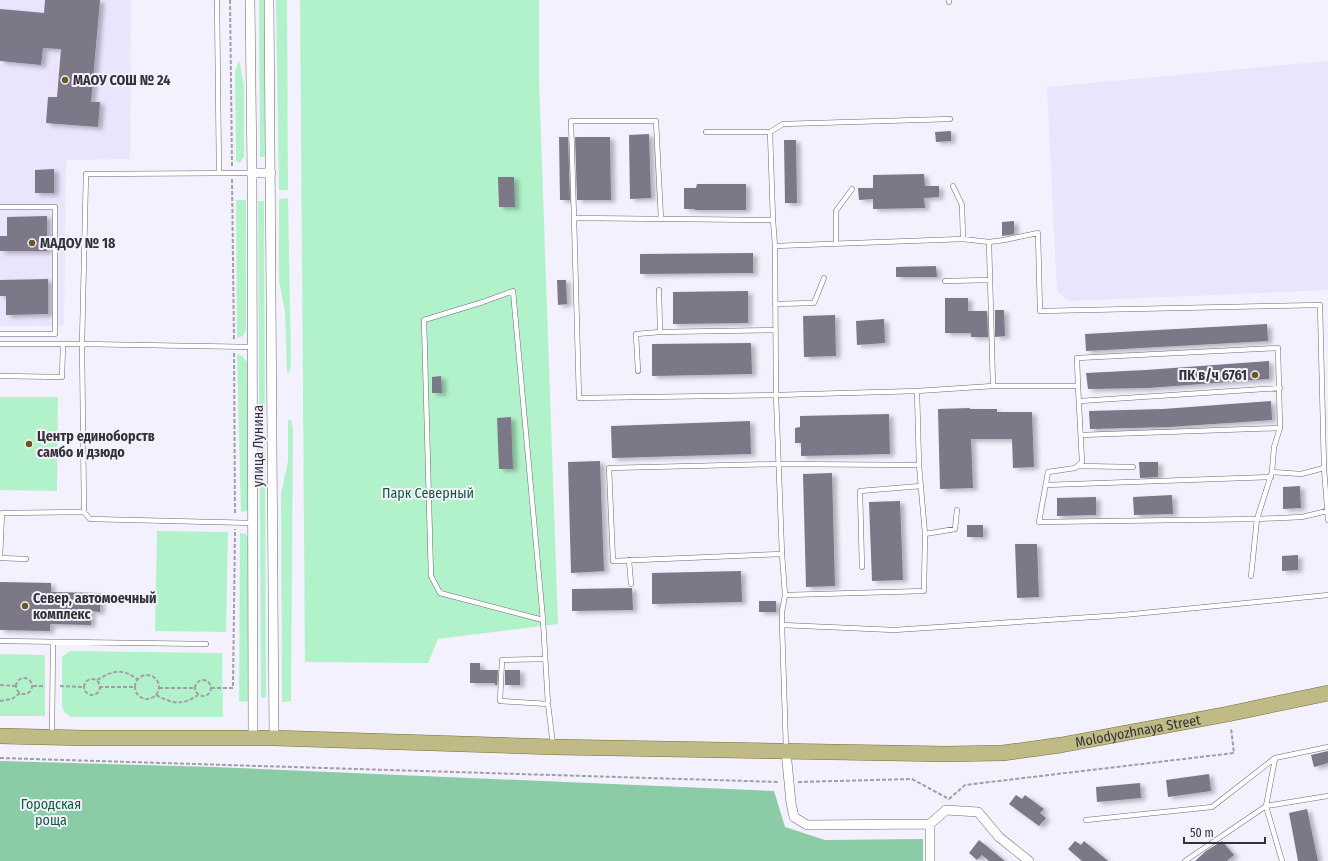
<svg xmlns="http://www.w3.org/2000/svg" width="1328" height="861" viewBox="0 0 1328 861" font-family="'Fira Sans Condensed',sans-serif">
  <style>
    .built { fill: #eae4fc }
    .green { fill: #b2f2cb }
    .forest { fill: #8bcba5 }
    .building { fill: #7c7887; filter: url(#shadow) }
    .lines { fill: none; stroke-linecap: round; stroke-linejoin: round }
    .service-casing { stroke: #6c6876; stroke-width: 5.5 }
    .minor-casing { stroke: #6c6876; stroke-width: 10 }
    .primary-casing { stroke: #746e37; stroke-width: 16 }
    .path { stroke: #a19ea8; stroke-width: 2; stroke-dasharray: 4 2; stroke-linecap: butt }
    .service { stroke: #fff; stroke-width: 4.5 }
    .minor { stroke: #fff; stroke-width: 9 }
    .primary { stroke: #c0bb86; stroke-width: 15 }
    .poi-dot { fill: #6a5826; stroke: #f4f1fe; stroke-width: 1.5 }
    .labels { text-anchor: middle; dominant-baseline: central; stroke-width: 4; stroke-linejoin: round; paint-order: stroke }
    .poi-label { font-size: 14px; font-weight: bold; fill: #343238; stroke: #f4f1fe; text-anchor: start }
    .street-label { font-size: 14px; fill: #343238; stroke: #f4f1fe }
    .park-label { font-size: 14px; fill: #0f5c39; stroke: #f4f1fe }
  </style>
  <defs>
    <filter id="shadow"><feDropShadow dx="4.5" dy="2.5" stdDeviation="2" flood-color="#0004"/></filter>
  </defs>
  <rect width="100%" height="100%" fill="#f4f1fe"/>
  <path class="built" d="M0 0H131L130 159 66 160 64 326H0Z
    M1328 61V290L1069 301 1057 291 1047 87Z"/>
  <path class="green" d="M259 0H264L265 157H260Z
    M276 0H287L288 190H279Z
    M300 0H539V79L558 624 438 639 428 663 305 662Z
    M239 60 244 85V156L240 163 236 161 235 72Z
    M288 198 291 363 290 372 287 373 285 312 279 281V199Z
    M236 200H246V330L243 336 237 338Z
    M258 201H264L266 697 261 698Z
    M237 354 242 356 247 362 249 507 247 511 241 512Z
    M0 397H58L57 491 0 490Z
    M288 420H291L293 428 291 701 282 702 281 494 288 461Z
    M157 531 228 532 226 632 155 631Z
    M240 533 246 534 248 538V701L239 702Z
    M70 651 222 653 223 717H71L65 713 62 707V657Z
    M0 654 45 655V716H0Z"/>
  <path class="forest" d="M0 761 214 767 774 791 785 827 825 840 923 839V861H0Z"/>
  <path class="building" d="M45 0H100L91 102H100L98 127 46 123 48 97H57L61 49 43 48 41 65 0 61V9L44 13Z
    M951 131V141L936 142 935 132Z
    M649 134 651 198 630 199 629 135Z
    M559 137H568L570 200H560Z
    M575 137H610L611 200H577Z
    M784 140H796L797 203H785Z
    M54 169V193H35V170Z
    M924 174 925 186H939V197L924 198 925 208 873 209V199L859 200 858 188H873V175Z
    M498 177H514L515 207H499Z
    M697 184H746V210H695V209H684V188H696Z
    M47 216V251H0V236H7V217Z
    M1014 221V234L1002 236V222Z
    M753 253V273L640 274V254Z
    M936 266 937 277H896V267Z
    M48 279V314L6 315V296H0V280Z
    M557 280H566L567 304 558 305Z
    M748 291V323L673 324V292Z
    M945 298H968V311H987L988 337H971V333H945Z
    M995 310H1004L1005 336 995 337Z
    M835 315 836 356 804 357 803 316Z
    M884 319 885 343 857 345 856 321Z
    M1267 324 1268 341 1086 351 1085 334Z
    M751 343 752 374 652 376V344Z
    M1269 361V379L1148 388 1088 389 1086 373 1146 370Z
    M441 376 442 393H432V377Z
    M1271 401 1272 420 1169 427 1090 429 1089 411 1163 409Z
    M970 408V409H997V412H1032L1034 467 1013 468 1012 439H971L973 488 940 489 938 409Z
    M889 414 890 454 801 456V443H795V428L800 427V416Z
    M511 417 513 469H499L497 418Z
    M750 421 751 454 612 458 611 426Z
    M600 461 604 571 571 573 568 462Z
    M1139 462H1158V477L1140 478Z
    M832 473 835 586 806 587 803 474Z
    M1300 486 1301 508 1283 509V487Z
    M1172 495 1173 514 1134 515 1133 497Z
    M1096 497V515L1057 516V498Z
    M900 501 903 580 872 581 869 502Z
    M967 525H983V537H967Z
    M1015 544H1037L1039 597 1017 598Z
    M1298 555V570L1282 571V556Z
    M741 571 742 602 652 604V573Z
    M0 582 51 583V592L101 593 100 612 91 611V625L50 624V631L0 630Z
    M632 588 633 610 572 611V589Z
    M759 601H776V612H759Z
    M470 663H480V670H498L497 685H495V683H470Z
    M505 670H520V685H505Z
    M1328 751V763L1314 767 1311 755Z
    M1209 774 1211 791 1168 797 1166 780Z
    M1140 783 1141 798 1097 802 1096 787Z
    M1016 795 1022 799 1025 795 1044 809 1040 813 1046 818 1039 826 1009 804Z
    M1307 809 1318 861H1298L1289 813Z
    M979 840 1005 861H989L982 855 977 860 969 853Z
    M1075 841 1081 845 1084 841 1108 861H1082L1068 849Z
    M1222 841 1234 855 1227 861H1195L1206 851Z"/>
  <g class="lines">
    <defs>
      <path id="service" d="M217 0 219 173
        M949 0V2
        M706 132H770L783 124 950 119
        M770 132 773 220 775 246 776 395 782 554 785 595 782 612V625L786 749
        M953 186 962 205 963 239
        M0 207H55V334H0
        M574 218 571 121H656L661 219
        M773 220 574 218 579 398 776 395 917 391 993 386H1078L1082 462 1075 468 1048 472 1039 522 1257 519 1302 517 1327 511
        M836 241V211L852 189
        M989 242 1004 240 1038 233 1040 311 1320 305 1324 468
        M775 246 963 239 989 242 993 386
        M945 281 990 280
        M659 290 660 332
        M775 304 814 303 824 278
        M0 344H82L86 174 252 173
        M252 347 82 344 84 512 90 519 253 523
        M638 371 636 334 660 332 775 330
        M0 376 62 377 63 344
        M1078 386 1077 358 1278 348 1280 428 1274 447 1272 472 1257 519 1251 576
        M1080 401 1280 388
        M1081 435 1280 428
        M1078 466 1133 467
        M1272 472 1301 474 1324 468 1328 520
        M1046 485 1271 477
        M925 534 955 529 957 510
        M782 554 613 561 609 468 779 464 919 465
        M0 558 2 513 84 512
        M0 558 26 559
        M629 560 631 584
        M862 567 860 491 921 486
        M785 595 924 591 925 534 919 465 917 391
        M543 620 440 593 431 576 424 320 483 302 513 291 543 620 548 704 553 745
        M782 625 894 630 1123 615 1328 595
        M0 641 206 644
        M545 659 502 660 500 701 548 704
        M52 734 53 642
        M1086 820 1212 807 1275 758 1328 747
        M1185 861 1266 806 1275 759
        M1282 861 1266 806 1328 796"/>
      <path id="minor" d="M250 0 252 173 253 738
        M269 0 274 738
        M252 173H271
        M786 751 791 803 794 817 807 825 930 824
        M930 824 946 810 978 812 999 837 1029 861
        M930 824V861"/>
      <g id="primary">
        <path id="s1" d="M0 736 85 738H274L554 747 946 754 1003 753 1061 745 1228 714 1328 693"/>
      </g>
    </defs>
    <use href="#service" class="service-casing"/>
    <use href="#minor" class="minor-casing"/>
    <use href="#primary" class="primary-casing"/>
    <path class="path" d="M230 0 232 167
      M232 179 234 341
      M234 353 235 515
      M135 687a12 12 0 1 1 24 0a12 12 0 1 1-24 0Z
      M16 686a8 8 0 1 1 16 0a8 8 0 1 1-16 0Z
      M84 687a8 8 0 1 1 16 0a8 8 0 1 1-16 0Z
      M195 688a8 8 0 1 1 16 0a8 8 0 1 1-16 0Z
      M97 680C112 671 122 667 138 680
      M0 685 16 686
      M33 686H45
      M60 686 84 687
      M99 687H134
      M159 688H195
      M211 688H233L235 529
      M156 695C174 704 181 706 198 695
      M0 701 12 699 20 693
      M0 758 779 782
      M798 782 912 779 949 799 965 785 1234 753 1231 728"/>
    <use href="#service" class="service"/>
    <use href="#minor" class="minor"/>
    <use href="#primary" class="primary"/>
  </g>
  <g class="poi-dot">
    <circle cx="65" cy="80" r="4"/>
    <circle cx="32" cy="243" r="4"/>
    <circle cx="1255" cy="375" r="4"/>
    <circle cx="29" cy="444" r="4"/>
    <circle cx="25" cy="606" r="4"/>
  </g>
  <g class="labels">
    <g class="poi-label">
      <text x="73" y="80">МАОУ СОШ № 24</text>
      <text x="40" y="243">МАДОУ № 18</text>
      <text x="1247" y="375" text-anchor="end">ПК в/ч 6761</text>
      <text x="37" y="436">Центр единоборств<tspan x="37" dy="16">самбо и дзюдо</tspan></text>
      <text x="33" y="598">Север, автомоечный<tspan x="33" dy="16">комплекс</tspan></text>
    </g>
    <g class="street-label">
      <text transform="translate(258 446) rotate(-90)">улица Лунина</text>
      <text stroke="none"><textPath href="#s1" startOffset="1140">Molodyozhnaya Street</textPath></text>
    </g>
    <g class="park-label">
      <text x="428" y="493">Парк Северный</text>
      <text x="51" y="804">Городская<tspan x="51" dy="16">роща</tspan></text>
    </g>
  </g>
  <path d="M1184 837v6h81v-6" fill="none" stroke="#343238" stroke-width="2"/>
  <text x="1190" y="837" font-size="12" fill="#343238" stroke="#f4f1fe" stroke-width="3" paint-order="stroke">50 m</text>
</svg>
